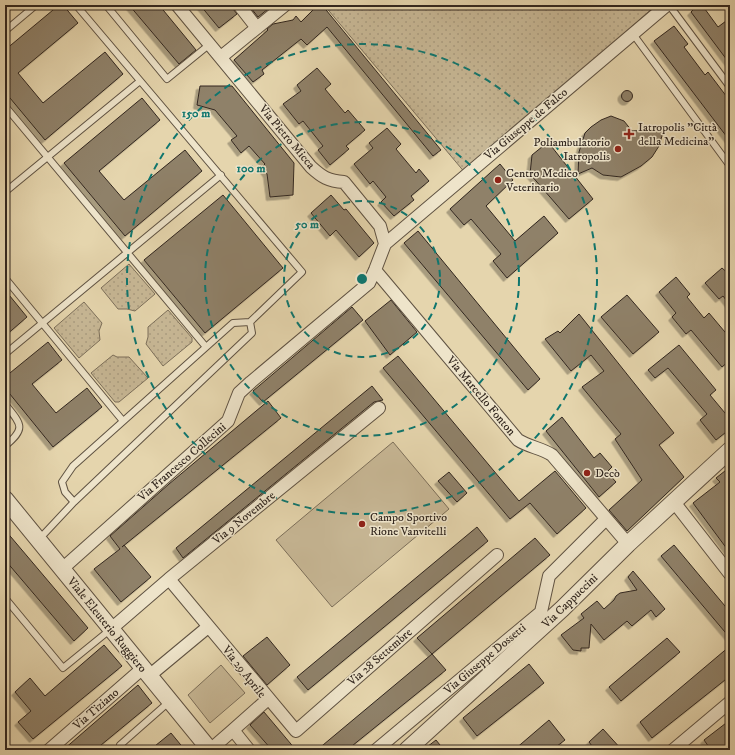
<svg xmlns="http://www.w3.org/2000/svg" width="735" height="755" viewBox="0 0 735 755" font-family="'IM FELL DW Pica',serif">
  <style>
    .grass { fill: url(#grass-dots); stroke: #7c6f5a }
    .park { fill: #c7b795; stroke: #7c6f5a }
    .building { fill: #8f8169; stroke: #32271f; filter: url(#shadow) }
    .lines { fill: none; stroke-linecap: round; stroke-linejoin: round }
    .service-casing { stroke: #5f5242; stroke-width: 8 }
    .minor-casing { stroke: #5f5242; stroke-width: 14 }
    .tertiary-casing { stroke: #5f5242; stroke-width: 18 }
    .service { stroke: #eee4ca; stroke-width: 6 }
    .minor { stroke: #eee4ca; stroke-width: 12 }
    .tertiary { stroke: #eee4ca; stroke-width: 16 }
    .ring { fill: none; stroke: #0f766e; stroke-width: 2; stroke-dasharray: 7 5 }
    .poi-dot { fill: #8f2418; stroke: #eee4ca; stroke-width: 1.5 }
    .labels { text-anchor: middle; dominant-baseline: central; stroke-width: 3; stroke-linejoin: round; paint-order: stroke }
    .street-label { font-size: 12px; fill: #32271f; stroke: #eee4ca }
    .poi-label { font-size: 12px; fill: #32271f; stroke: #eee4ca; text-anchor: start }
    .centre { fill: #0f766e; stroke: #eee4ca; stroke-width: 2 }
    .ring-label { font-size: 12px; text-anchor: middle; font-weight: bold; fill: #0f766e; stroke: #eee4ca; stroke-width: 3; stroke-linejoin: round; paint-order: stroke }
  </style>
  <defs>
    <pattern id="grass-dots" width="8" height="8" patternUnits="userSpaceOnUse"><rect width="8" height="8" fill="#c7b795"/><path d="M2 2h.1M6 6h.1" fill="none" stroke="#ab9d80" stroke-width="1.8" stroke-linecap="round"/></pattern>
    <filter id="shadow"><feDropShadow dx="-3.5" dy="3.5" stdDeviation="0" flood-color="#0004"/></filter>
  </defs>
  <rect width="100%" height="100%" fill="#e5d5ad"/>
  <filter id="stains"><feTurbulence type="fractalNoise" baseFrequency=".005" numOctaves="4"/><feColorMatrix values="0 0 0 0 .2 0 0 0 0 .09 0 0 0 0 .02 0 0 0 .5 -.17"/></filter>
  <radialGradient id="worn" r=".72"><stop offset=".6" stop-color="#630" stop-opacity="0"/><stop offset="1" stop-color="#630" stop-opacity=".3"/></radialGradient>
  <path class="grass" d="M324 5H656L466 174Z
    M129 264 155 294 135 311 127 309H118L101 288Z
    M84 302 102 323 99 331 100 340 79 358 54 328Z
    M168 310 192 338V342L163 366 146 344 148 337V327Z
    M113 355 117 357H129L148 378 119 402H115L91 373Z"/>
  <path class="park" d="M393 442 449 509 332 607 276 540Z
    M221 665 245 693 210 723 188 695Z"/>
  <path class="building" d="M59 5H63L78 23 18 73 43 103 105 52 123 74 45 140 5 92V50Z
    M129 5H159L196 50 179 64Z
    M200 5H230L237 14 219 28Z
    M254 5H273L258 17 251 8Z
    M318 5H322L441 150 433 156 327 27 307 45 301 39 262 70 264 74 253 82 234 60 268 30 267 29 273 24 293 20 296 16 301 22Z
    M698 5H702L718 27 730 18V64L691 12Z
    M674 26 688 44 684 47 705 75 708 72 730 101V141L654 41Z
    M317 68 331 84 325 89 345 113 348 110 365 130 346 146 349 149 330 165 318 150 323 146 303 121 299 124 283 104 301 91 297 85Z
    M200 86H232L294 163 293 195 270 197 267 174 262 167 265 164 249 146 241 153 231 140 237 136 215 110 197 105Z
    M621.5 96a5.5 5.5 0 1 1 11 0a5.5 5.5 0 1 1-11 0Z
    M142 98 160 120 99 171 124 200 185 150 202 171 125 236 64 163Z
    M611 116 624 121 632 131 664 129 659 146 652 157 641 166 621 177 603 175 592 168 578 174 579 152 585 133 591 127 601 120Z
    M387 128 401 144 396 149 416 173 419 169 429 181 411 196 414 200 394 216 381 202 386 197 373 181 370 184 354 164 373 148 369 143Z
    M548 142 593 199 569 219 530 174 532 155Z
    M500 164 513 180 486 206 515 241 544 216 558 233 507 278 493 261 501 254 471 219 464 225 450 209Z
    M223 195 283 268 205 333 144 260Z
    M331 195 344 210 346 209 374 243 359 257 336 230 330 236 311 213Z
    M418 231 540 379 528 390 404 243Z
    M722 268 730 275V305L723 296 719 299 705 283Z
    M676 277 690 294 687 297 704 318 709 313 730 338V360L722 367 691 330 686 334 672 317 676 313 659 292Z
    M5 290 27 317 5 336Z
    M627 295 659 332 633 354 601 317Z
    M391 300 417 332 390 355 365 321Z
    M352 307 363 320 263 402 253 391Z
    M579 314 674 433 659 445 684 477 627 531 609 510 642 480 615 439 621 434 582 387 604 371 591 355 571 371 545 339 558 331 560 333Z
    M48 342 62 360 32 384 56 413 87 388 102 407 53 447 5 388V377Z
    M679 345 716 390 710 395 730 419V429L716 440 700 420 707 414 668 368 655 378 648 370Z
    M398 356 519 501 555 471 586 508 557 534 530 503 510 519 383 368Z
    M372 386 383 400 374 402 183 558 176 548Z
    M268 401 281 418 122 547 124 545 151 577 121 602 94 569 120 549 110 536 169 484Z
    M562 417 594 458 600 453 612 467 607 472 616 482 599 497 546 431Z
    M730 467V553L693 503 720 482 716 478Z
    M449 472 467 493 457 502 438 481Z
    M477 527 488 541 308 690 297 677Z
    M5 530 88 628 74 641 5 560Z
    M535 538 550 555 432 654 417 638Z
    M674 545 730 612V638L661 556Z
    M633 571 665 609 656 617 651 610 632 626 627 621 604 640 591 624 589 648H581V651L573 650 561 635 584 618 581 614 597 601 604 609 614 600 616 596 620 593 637 590 628 577Z
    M267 637 290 665 267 685 243 656Z
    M667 638 680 652 621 701 609 687Z
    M104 645 122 666 33 739 18 722 31 711 15 692 30 678 45 696Z
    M730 646V676L652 738 640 722Z
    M432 654 446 670 347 750H317Z
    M529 664 544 683 477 736 463 718Z
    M138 685 152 703 95 750H63Z
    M264 712 296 750H272L250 725Z
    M549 720 565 740 552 750H514Z
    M730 720V744L720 750H711L704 740Z
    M603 729 622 750H595L589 742Z
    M171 733 185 750H150Z
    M436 740 444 750H423Z"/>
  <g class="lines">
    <defs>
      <path id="service" d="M76 5 302 272 250 322 233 323 73 466 62 482 65 492 74 502 252 333 250 322
        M106 5 167 79 210 44
        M669 5 730 87
        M5 31 36 5
        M633 34 730 166
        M5 106 206 347
        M5 192 140 81
        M5 278 123 421
        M5 354 221 175
        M5 404C21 424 27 428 5 446
        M5 421 7 415 6 406
        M44 534 74 502
        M5 598 63 668 111 629
        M124 750 120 745 170 701"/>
      <path id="minor" d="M177 5 311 167C322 177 328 181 344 182L380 226 385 244
        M239 5 257 28
        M221 57 285 5
        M375 270 518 440C529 447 541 448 552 455L628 544
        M674 502 730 574
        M62 569 228 421 239 393 251 382 369 283 375 270 385 244 667 5
        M169 579 296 731 497 555
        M111 629 169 579 379 408
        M149 676 208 627
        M233 730 268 699
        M49 750 143 668
        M210 750 233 730 249 750
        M376 750 541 612 549 576 606 519
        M673 750 730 702"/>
      <path id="tertiary" d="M5 499 210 750
        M407 750 562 609 628 544 730 450"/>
    </defs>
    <use href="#service" class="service-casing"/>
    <use href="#minor" class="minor-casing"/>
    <use href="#tertiary" class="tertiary-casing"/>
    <use href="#service" class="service"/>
    <use href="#minor" class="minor"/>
    <use href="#tertiary" class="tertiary"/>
  </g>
  <g class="ring">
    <circle cx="362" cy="279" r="78"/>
    <circle cx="362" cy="279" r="157"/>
    <circle cx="362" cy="279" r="235"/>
  </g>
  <g class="poi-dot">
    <path d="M627 128h4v4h4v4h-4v4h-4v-4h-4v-4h4z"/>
    <circle cx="618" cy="149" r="4"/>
    <circle cx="498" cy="180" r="4"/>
    <circle cx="587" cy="473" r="4"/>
    <circle cx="362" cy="524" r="4"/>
  </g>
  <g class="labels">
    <g class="street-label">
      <text transform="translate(526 124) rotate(-40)">Via Giuseppe de Falco</text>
      <text transform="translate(287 137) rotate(50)">Via Pietro Micca</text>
      <text transform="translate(481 396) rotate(50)">Via Marcello Fonton</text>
      <text transform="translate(182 462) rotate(-41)">Via Francesco Collecini</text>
      <text transform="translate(244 518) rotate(-39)">Via 9 Novembre</text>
      <text transform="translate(570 601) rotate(-44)">Via Cappuccini</text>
      <text transform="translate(107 625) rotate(51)">Viale Eleuterio Ruggiero</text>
      <text transform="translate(380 657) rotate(-41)">Via 28 Settembre</text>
      <text transform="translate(485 659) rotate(-40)">Via Giuseppe Dossetti</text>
      <text transform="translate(244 672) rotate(52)">Via 29 Aprile</text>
      <text transform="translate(96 709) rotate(-41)">Via Tiziano</text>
    </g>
    <g class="poi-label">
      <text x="638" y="127">Iatropolis "Città<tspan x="638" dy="14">della Medicina"</tspan></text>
      <text x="610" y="142" text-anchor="end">Poliambulatorio<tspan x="610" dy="14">Iatropolis</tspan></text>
      <text x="506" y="173">Centro Medico<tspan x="506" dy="14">Veterinario</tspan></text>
      <text x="595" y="473">Decò</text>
      <text x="370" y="517">Campo Sportivo<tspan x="370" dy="14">Rione Vanvitelli</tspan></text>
    </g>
  </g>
  <circle cx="362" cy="279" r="6" class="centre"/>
  <g class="ring-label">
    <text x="196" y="117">150 m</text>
    <text x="251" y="172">100 m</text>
    <text x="307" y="228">50 m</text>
  </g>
  <rect width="735" height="755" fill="none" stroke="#e5d5ad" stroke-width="20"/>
  <rect x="6" y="6" width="723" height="743" fill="none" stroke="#32271f" stroke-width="2"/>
  <rect x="10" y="10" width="715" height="735" fill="none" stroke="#32271f"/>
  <rect width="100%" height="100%" filter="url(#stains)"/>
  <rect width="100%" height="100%" fill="url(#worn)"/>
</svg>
